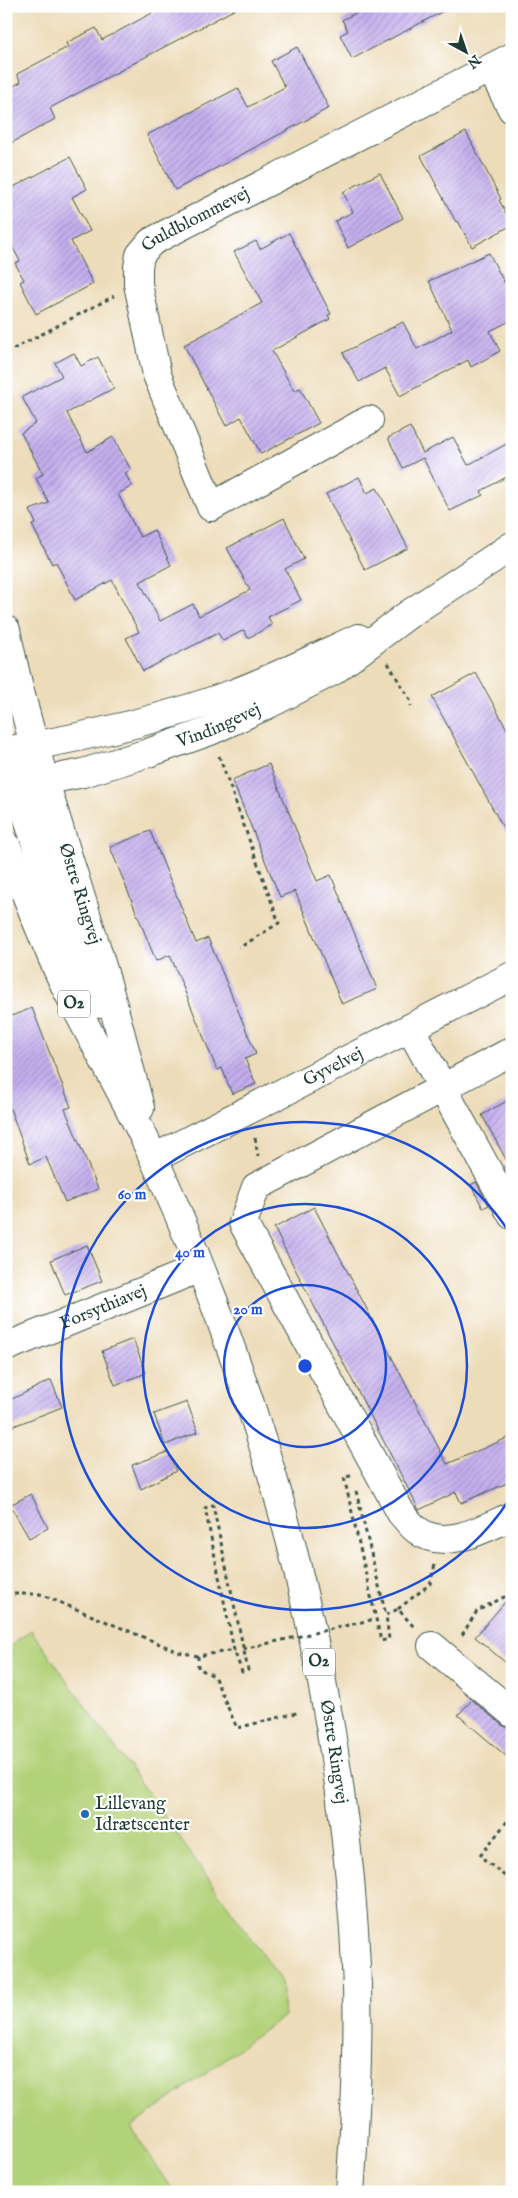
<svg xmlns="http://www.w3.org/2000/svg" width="518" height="2198" viewBox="0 0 518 2198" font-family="'IM FELL English',serif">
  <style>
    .green { fill: #b2d279; stroke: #688856 }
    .building { fill: url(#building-hatch) }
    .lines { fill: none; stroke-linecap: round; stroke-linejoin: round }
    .minor-casing { stroke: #3e5548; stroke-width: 30 }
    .major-casing { stroke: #3e5548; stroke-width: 30 }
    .path { stroke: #3e5548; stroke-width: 3; stroke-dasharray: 4 4; stroke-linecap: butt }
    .minor { stroke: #fff; stroke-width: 28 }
    .major { stroke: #fff; stroke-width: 28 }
    .path-bridge { stroke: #3e5548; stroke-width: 3; stroke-dasharray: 4 4; stroke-linecap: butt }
    .ring { fill: none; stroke: #1d4ed8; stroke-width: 2.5 }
    .poi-dot { fill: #1f6fb2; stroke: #fff; stroke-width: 2 }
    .labels { text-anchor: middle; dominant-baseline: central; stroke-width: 4.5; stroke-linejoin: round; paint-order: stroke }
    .shield { fill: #fff; stroke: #627771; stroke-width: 1 }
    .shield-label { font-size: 16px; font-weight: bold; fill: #1f3d34 }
    .street-label { font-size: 18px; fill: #1f3d34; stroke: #fff }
    .poi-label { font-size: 18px; fill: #1f3d34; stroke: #fff; text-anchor: start }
    .centre { fill: #1d4ed8; stroke: #fff; stroke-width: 2.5 }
    .ring-label { font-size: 15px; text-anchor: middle; font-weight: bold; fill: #1d4ed8; stroke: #fff; stroke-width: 4.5; stroke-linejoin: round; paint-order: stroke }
  </style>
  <defs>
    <pattern id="building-hatch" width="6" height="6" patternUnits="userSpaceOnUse" patternTransform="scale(1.25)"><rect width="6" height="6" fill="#c5afee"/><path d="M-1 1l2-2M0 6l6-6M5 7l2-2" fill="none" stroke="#9f90c2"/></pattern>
  </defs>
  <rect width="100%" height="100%" fill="#fff"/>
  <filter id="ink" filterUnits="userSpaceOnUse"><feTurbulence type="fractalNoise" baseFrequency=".02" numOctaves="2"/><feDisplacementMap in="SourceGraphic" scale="10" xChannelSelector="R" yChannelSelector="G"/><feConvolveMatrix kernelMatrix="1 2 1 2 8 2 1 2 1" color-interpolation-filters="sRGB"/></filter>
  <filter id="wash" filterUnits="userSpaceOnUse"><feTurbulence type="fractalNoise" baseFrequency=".0096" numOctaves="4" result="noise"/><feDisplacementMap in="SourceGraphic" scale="20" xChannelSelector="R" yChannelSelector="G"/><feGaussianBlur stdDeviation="1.12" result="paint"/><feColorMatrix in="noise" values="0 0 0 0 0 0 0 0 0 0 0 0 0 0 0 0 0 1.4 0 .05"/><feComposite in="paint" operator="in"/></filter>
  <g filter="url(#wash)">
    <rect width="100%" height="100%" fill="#eddcb9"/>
    <path class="green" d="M31 1630 281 1980 284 2016 131 2127 173 2192H6V1649Z"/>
    <g id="blocks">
      <path class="building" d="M165 6H241L50 108 55 119 6 146V90L21 82 17 74 68 47 66 43 96 28 102 40Z
        M369 6H453L352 59 340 35 348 31 342 20Z
        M297 47 329 108 175 190 147 135 238 88 248 107 285 87 271 61Z
        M466 132 501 199 499 200 512 225 472 247 458 221 456 222 421 156Z
        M70 157 87 189 72 197 90 231 71 241 93 284 36 314 20 282 24 280 15 263 20 261 6 235V191Z
        M380 173 403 218 348 248 335 221 353 212 343 192Z
        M289 233 331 314 328 315 330 319 272 351 294 391 300 388 319 423 261 454 241 417 226 426 184 345 262 303 234 252 256 241 260 249Z
        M489 253 504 282 512 278V320L490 331 500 351 471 367 468 360 400 396 385 368 359 382 343 353 403 322 417 349 452 330 429 281Z
        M74 353 81 366 98 357 114 388 67 413 87 452 113 437 131 470 125 473 132 486 118 494 140 537 154 530 171 565 140 582 160 621 193 604 199 616 250 590 227 548 284 518 304 559 285 569 301 600 268 617 272 625 248 638 244 630 223 641 218 633 143 671 126 638 139 632 112 580 75 600 56 562 52 564 32 525 36 524 30 510 49 503 36 478 43 474 21 433 36 423 22 397 62 376 55 363Z
        M410 427 423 453 453 437 468 465 512 441V474L481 491 483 495 450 511 423 458 403 468 388 438Z
        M359 477 367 493 377 488 408 548 365 570 326 494Z
        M476 673 512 738V844L432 697Z
        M269 764 317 881 331 875 377 989 342 1004 295 891 280 897 232 780Z
        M150 831 196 943 208 938 256 1054 245 1059 256 1084 232 1094 222 1068 217 1070 170 955 156 961 110 847Z
        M32 1008 71 1107 65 1109 98 1189 65 1202 46 1157 30 1164 6 1097V1018Z
        M512 1098V1182L504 1167 509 1165 482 1115Z
        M476 1182 489 1205 483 1208 471 1185Z
        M314 1207 447 1464 512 1436V1481L461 1503 456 1492 419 1510 418 1508 274 1228Z
        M87 1245 102 1281 65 1295 51 1260Z
        M133 1339 146 1373 115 1385 102 1351Z
        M51 1380 62 1407 6 1429V1402Z
        M187 1402 198 1432 165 1445 154 1414Z
        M168 1452 176 1471 141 1489 132 1465Z
        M31 1494 48 1528 29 1538 10 1505Z
        M512 1594V1668L475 1637Z
        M472 1700 502 1725 512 1730V1761L458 1715Z"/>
    </g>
  </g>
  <g filter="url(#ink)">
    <use href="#blocks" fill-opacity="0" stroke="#3e5548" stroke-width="1"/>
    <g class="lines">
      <defs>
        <g id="minor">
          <path d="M491 69 512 109"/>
          <path id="s1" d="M369 420 211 507 157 375 138 284V267L140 255 151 242 166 234 512 57"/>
          <path d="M10 750C86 737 160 720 232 694 275 678 317 657 358 638"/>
          <path id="s2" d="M22 785 83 773 148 753 210 731 269 704 333 671 409 614 512 546"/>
          <path d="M410 1028 512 1215"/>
          <path d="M512 1051 256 1187 243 1223 401 1513C406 1518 411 1526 417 1530 445 1552 484 1528 512 1516"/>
          <path id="s3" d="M154 1158 512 976"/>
          <path id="s4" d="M6 1347 200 1268"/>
          <path d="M432 1646 512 1713"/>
        </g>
        <g id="major">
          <path id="s5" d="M6 630C30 749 72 863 106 980 118 1022 129 1065 140 1108"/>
          <path d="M6 749 45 781"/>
          <path d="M6 776 18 786 40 857 79 963 100 1004"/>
          <path id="s6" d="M6 845C27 895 45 947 70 996 97 1050 129 1103 154 1159 273 1419 346 1701 357 1986 359 2055 355 2124 350 2192"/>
        </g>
      </defs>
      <use href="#minor" class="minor-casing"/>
      <use href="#major" class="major-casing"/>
      <path class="path" d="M6 353 114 296
        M388 663 410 700 411 706
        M219 756 279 923 239 948
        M255 1138 258 1156
        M351 1476 344 1477 381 1641 389 1639 386 1615
        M356 1491 386 1615 398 1609 414 1627
        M6 1594H40L179 1652 198 1656 234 1650 205 1508 213 1505 248 1670 242 1672 234 1650
        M398 1609 430 1584 435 1564
        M462 1635 477 1611 512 1593
        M198 1656V1668L214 1676 237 1728 300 1712
        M512 1815 480 1856 512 1882"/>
      <use href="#minor" class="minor"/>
      <use href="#major" class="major"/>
      <path class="path-bridge" d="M243 1649 375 1619"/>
    </g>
  </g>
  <g class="ring">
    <circle cx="305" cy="1366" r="81"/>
    <circle cx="305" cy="1366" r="162"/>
    <path d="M511 1497A244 244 0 1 1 511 1235"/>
  </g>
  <circle class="poi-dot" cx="85" cy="1814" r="5"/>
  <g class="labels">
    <g class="shield">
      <rect x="58" y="990.5" width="32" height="27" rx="4"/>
      <rect x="303" y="1648.5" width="32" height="27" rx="4"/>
    </g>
    <g class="shield-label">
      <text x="74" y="1004">O2</text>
      <text x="319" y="1662">O2</text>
    </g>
    <g class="street-label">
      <text stroke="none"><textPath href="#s1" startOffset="512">Guldblommevej</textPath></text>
      <text stroke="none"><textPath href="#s2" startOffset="206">Vindingevej</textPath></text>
      <text stroke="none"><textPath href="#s5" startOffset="274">Østre Ringvej</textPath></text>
      <text stroke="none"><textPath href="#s3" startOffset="201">Gyvelvej</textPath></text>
      <text stroke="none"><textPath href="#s4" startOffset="105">Forsythiavej</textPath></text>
      <text stroke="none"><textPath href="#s6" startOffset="969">Østre Ringvej</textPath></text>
    </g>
    <g class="poi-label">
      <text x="95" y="1804">Lillevang<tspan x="95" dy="21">Idrætscenter</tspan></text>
    </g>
  </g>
  <circle cx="305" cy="1366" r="8" class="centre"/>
  <g class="ring-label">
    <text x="132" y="1199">60 m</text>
    <text x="190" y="1257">40 m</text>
    <text x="248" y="1314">20 m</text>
  </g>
  <rect width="518" height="2198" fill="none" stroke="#fff" stroke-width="25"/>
  <g transform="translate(466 52) rotate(140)" stroke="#ffffff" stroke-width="4" paint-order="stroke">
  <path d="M0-4L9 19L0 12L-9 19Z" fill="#1f3d34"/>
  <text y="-8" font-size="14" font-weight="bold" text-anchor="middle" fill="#1f3d34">N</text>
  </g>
</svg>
